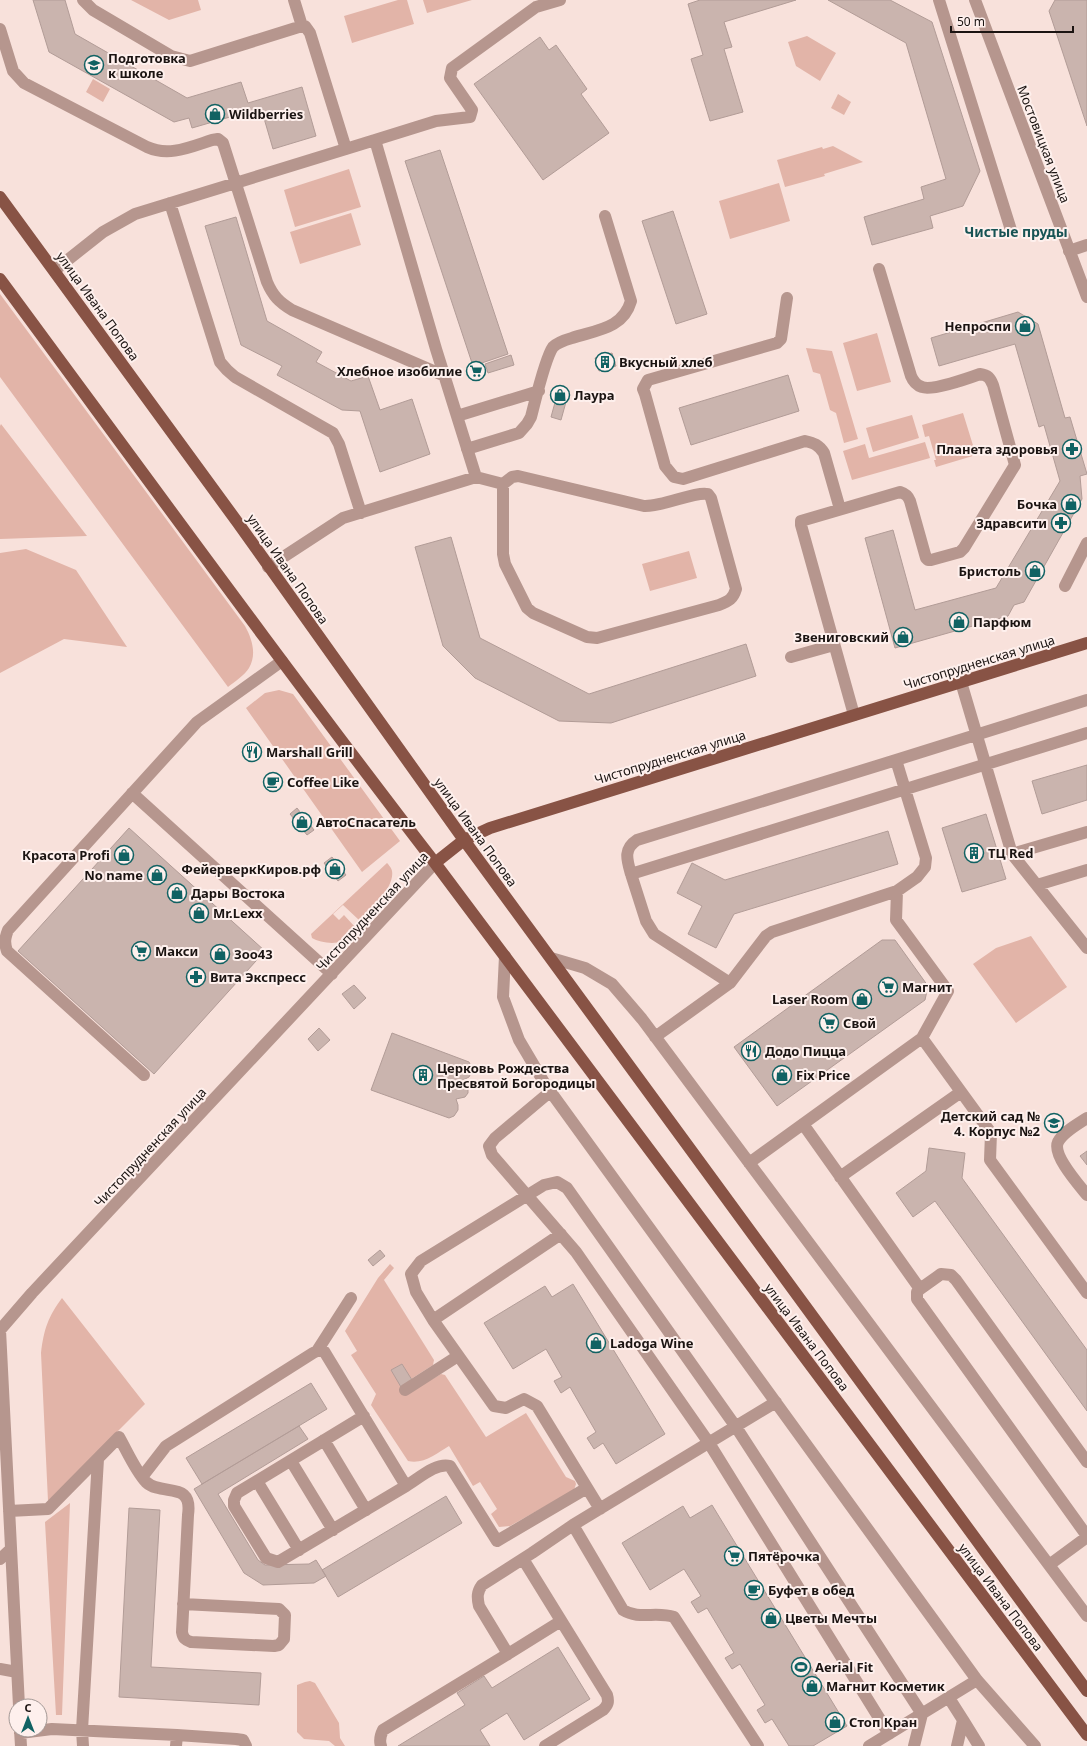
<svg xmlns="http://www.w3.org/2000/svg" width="1087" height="1746" viewBox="0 0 1087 1746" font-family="'Noto Sans',sans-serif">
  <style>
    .green { fill: #e2b4a8 }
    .building { fill: #cab4ae; stroke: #b29c97 }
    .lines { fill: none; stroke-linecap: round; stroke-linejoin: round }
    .minor { stroke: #b6968e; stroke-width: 12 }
    .major { stroke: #885345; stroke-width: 12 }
    .labels { text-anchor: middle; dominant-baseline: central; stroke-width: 4; stroke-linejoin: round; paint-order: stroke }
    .poi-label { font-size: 13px; font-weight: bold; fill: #1b1412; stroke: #fef0ed; text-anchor: start }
    .street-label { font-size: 13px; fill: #1b1412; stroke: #fef0ed }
    .neighbourhood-label { font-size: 14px; font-weight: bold; fill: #175354; stroke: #fef0ed }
  </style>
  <rect width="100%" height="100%" fill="#f8e1db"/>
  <path class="green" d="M131 0H198L201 10 169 20Z
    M398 0H407L414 24 352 43 344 16Z
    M423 0H472L427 13Z
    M807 36 836 53 820 81 796 66 788 42Z
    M93 79 110 89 103 102 86 92Z
    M838 94 851 102 844 115 831 108Z
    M833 146 863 162 824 174 825 176 785 187 777 160 822 147 823 149Z
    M349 169 361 207 295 227 284 190Z
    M779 183 790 221 730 239 719 201Z
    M351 213 361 245 300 264 290 232Z
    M0 294 245 626C252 639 257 654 249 668 245 675 234 682 228 687L0 377Z
    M877 333 891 382 857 391 843 343Z
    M806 348 832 351 858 439 844 443 836 413 830 410 820 374 813 372Z
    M963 413 976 455 936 467 934 460H936L929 436 925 437 922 425Z
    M912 415 919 438 873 452 866 428Z
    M1 424 87 536 0 539V426Z
    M925 442 930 458 852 480 843 451 865 444 869 458Z
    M26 549 76 570 127 647 64 639 0 673V553Z
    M689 551 697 578 650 591 642 564Z
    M279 690 293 694 400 841 362 872 246 708 265 693Z
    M387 863C389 865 392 869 392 871 395 887 370 911 360 921L343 905 333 914 339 920 344 915 355 927C351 931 346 938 341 941 334 945 319 942 312 938L311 934Z
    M1031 936 1067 987 1016 1023 973 964 996 948Z
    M390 1264 394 1268 384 1280 434 1360 433 1365 411 1379 402 1364 391 1370 406 1394 441 1374 445 1375 486 1437 526 1413 566 1477 575 1481 576 1484 574 1490 510 1526 499 1527 491 1514 497 1509 480 1482 473 1486 449 1446C437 1453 423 1465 408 1461L371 1405 376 1394 351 1355 357 1351 345 1331 378 1278Z
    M62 1298 145 1404 48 1501 41 1353C44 1329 48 1317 62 1298Z
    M70 1503 62 1715H56L45 1522Z
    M310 1681 315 1683 339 1723 340 1738 345 1746H335L329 1741 304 1739 297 1732V1685L305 1682Z"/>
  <path class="building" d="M33 0H65L75 34 187 98 241 82 248 103 302 87 316 136 273 149 261 108 192 128 189 118 174 122 49 52Z
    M700 0H796L724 22 732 47 724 49 743 112 710 121 691 59 703 55 688 4Z
    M828 0H890L932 22 980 171 963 206 930 216 933 228 872 245 864 217 924 199 921 187 946 179 906 43Z
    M1055 0H1087V126L1049 11Z
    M540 37 549 50 556 45 587 89 581 94 609 133 543 180 474 84Z
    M440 150 508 354 473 366 405 161Z
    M673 211 707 314 676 324 642 221Z
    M236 217 267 321 322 352 316 362 351 381 368 376 380 410 412 399 430 454 380 472 360 411 342 410 277 375 282 366 241 345 205 226Z
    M1018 312 1038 324 1065 418 1070 417 1087 474 1080 476 1082 499 1024 602 1014 605 1008 616 895 648 865 538 893 530 915 610 996 588 1060 481 1044 425 1039 427 1015 344 939 366 931 338Z
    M612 353 616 366 599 371 595 358Z
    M511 355 514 365 488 373 485 364Z
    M482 365 485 374 471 378 468 369Z
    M788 375 799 411 691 445 679 408Z
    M559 388 569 391 561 420 551 417Z
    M451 537 480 638 589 694 746 644 756 676 611 723 559 721 475 678 443 646 415 547Z
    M251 745 258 755 253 759 245 749Z
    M1087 765V800L1042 814 1032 781Z
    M274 776 279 784 273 788 268 781Z
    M297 808 314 830 307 835 290 814Z
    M986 814 1006 879 962 892 942 828Z
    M129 828 265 951 154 1074 18 951Z
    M888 831 898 864 734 914 716 948 688 934 702 906 677 893 692 863 725 880Z
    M332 857 346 875 338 881 324 863Z
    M882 940H895L928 986 925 1000 777 1106 734 1047Z
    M354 985 366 998 354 1009 342 994Z
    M319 1028 330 1040 318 1051 308 1039Z
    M392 1033 469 1062 472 1068 471 1073 469 1077 463 1080 468 1085V1093L465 1097 456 1099 458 1105V1110L454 1116 449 1118 371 1090Z
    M929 1148 965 1153 962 1178 1087 1350V1411L935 1201 913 1217 896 1193 926 1171Z
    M1087 1151V1165L1080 1156Z
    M380 1250 385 1256 373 1266 368 1260Z
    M573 1284 665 1434 616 1464 603 1443 594 1449 587 1438 596 1432 570 1387 561 1393 554 1381 562 1377 546 1349 513 1369 484 1323 545 1286 552 1297Z
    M402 1364 412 1380 401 1387 391 1370Z
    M311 1383 327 1409 202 1484 186 1458Z
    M299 1426 308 1439 218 1494 258 1560 265 1565 309 1564 316 1560 326 1576 314 1583 263 1585 244 1573 194 1489Z
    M446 1496 462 1523 338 1597 322 1570Z
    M712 1505 847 1726 813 1746H789L772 1719 765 1723 757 1710 765 1705 740 1664 732 1669 725 1658 734 1653 707 1608 698 1613 691 1602 701 1596 684 1569 650 1590 622 1543 683 1506 690 1518Z
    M129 1508 160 1510 151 1667 261 1673 259 1705 119 1697Z
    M558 1647 590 1699 524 1740 507 1713 480 1730 490 1746H398L465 1705 457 1693 484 1676 492 1688Z"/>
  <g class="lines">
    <path class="minor" d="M83 0 93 10 171 56 190 61 302 26H305L310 33 346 149
      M294 0 302 26
      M939 0 1011 230
      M975 0 1087 297
      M0 29 13 71 24 83 147 147C169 157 190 147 212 140L218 139 223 143 267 282C273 296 279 302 292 310L445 376
      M375 140 436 121 470 117 472 110 450 78 452 68 536 7 560 0
      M170 203 220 362 227 370 235 377 333 433 339 444 361 513
      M1069 251 1087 245
      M55 270 103 232 135 214 375 140 436 349 476 477
      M787 298 781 339 777 343 648 380 643 389 645 394 665 466 674 477 683 479 805 441C814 443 819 445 824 453L840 509
      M457 416 539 391
      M467 449 519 433 527 424 531 417C535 402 545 358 553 347 558 342 565 340 572 338 596 330 623 329 631 301L605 216
      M268 567 343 518 476 477 503 484 512 477 518 476 644 506C663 507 695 491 708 494L711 498 736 589C733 599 729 601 719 605L597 638 587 637 533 613 527 608 505 564 503 554V484
      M1065 586 1087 543
      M791 657 834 645
      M961 682 1012 854 1087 832
      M1087 700 896 760 637 840C623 849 627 860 631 874L1087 733
      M854 715 801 525V521L900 492C906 494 908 496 910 501L926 558 928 560H931L960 552 964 548 1015 465 993 385C990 378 988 375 980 374 969 378 932 391 922 387 916 385 913 381 911 376L879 269
      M132 793 332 974
      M1012 854 1087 948
      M631 874 646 921 654 934 730 983 766 936 772 932 897 891 917 877 925 867 926 858 896 760
      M1037 885 1087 870
      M505 956 503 997 519 1040 545 1084 977 1680 1035 1746
      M551 958 585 968 612 984 642 1019 1087 1616
      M655 1037 730 983
      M922 1038 991 1133 990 1160 1087 1293
      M144 1075 7 951C4 942 5 938 8 930L197 722 282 661
      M551 1091 495 1138 489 1146 492 1155 576 1252 709 1443 889 1734
      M1087 1118C1078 1124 1063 1132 1058 1142 1052 1155 1079 1185 1087 1195
      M803 1124 920 1289 917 1292V1299L1087 1536
      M749 1163 922 1038 948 991 896 920 897 891
      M840 1177 961 1092
      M561 1234 433 1320 494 1406 506 1408 524 1399 537 1406 600 1509
      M920 1289 941 1274 951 1275 956 1280 1087 1462
      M433 1320 416 1292 411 1274 421 1261 544 1185 557 1182 567 1188 736 1427 922 1714 914 1746
      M317 1351 351 1298
      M405 1390 458 1356
      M324 1440 366 1510
      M291 1461 333 1530
      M142 1477 166 1446 313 1353 317 1351H324L327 1356 406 1486 278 1562 266 1558 234 1506V1500L237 1493 364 1416
      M257 1481 299 1550
      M406 1486C418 1479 436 1462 450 1466L497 1541 587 1488
      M9 1511 48 1509 119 1437C127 1451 135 1470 146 1482 162 1497 193 1480 188 1515L182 1632C183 1638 185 1640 191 1642L274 1646 279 1645 284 1639 285 1615 279 1609 183 1604
      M0 1559 11 1549
      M523 1559 607 1695C609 1702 608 1705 603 1710L545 1746
      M1049 1565 1087 1537
      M508 1654 561 1621
      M0 1669 17 1672
      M949 1698 963 1720 957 1746
      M19 1706 0 1330 32 1293 435 863
      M963 1720 979 1746
      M20 1730 21 1746
      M20 1733 52 1729 177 1735 176 1746
      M177 1735 236 1739 243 1740 246 1746
      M83 1746 82 1730 98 1459
      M381 1746C379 1740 380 1736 383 1730L508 1654 479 1606C477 1597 477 1592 482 1585L532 1553 573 1525
      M758 1746 674 1617C656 1611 639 1620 623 1610L573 1525 776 1402
      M869 1746 977 1680"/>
    <path class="major" d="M0 197 238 523 464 840 1087 1691
      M0 279C144 474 287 671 435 863L1087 1735
      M435 863 464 840 490 828 1087 643"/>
  </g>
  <defs>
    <symbol id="school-ring" viewBox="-11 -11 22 22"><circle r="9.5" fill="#fef0ed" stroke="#116263" stroke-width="1.5"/><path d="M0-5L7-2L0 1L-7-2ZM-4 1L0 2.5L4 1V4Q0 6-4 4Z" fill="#116263"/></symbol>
    <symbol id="shop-ring" viewBox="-11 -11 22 22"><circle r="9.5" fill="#fef0ed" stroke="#116263" stroke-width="1.5"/><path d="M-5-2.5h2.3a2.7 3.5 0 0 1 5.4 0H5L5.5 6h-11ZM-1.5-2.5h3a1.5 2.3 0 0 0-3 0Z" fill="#116263"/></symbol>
    <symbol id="building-ring" viewBox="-11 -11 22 22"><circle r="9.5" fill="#fef0ed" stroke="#116263" stroke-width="1.5"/><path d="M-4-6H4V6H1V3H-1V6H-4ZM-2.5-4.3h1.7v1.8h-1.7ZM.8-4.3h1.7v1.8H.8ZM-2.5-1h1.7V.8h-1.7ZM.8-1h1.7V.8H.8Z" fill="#116263"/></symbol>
    <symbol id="supermarket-ring" viewBox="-11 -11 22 22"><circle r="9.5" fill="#fef0ed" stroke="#116263" stroke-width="1.5"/><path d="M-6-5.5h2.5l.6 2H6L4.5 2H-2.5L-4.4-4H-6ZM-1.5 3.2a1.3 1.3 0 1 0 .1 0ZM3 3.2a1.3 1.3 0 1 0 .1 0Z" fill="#116263"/></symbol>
    <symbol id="pharmacy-ring" viewBox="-11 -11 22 22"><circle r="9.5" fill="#fef0ed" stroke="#116263" stroke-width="1.5"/><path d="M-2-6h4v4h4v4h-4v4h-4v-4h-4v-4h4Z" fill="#116263"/></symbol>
    <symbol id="restaurant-ring" viewBox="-11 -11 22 22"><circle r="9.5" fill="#fef0ed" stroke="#116263" stroke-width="1.5"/><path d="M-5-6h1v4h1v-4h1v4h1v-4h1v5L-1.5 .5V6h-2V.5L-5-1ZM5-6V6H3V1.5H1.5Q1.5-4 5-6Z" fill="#116263"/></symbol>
    <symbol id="cafe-ring" viewBox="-11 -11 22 22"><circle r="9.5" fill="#fef0ed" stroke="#116263" stroke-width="1.5"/><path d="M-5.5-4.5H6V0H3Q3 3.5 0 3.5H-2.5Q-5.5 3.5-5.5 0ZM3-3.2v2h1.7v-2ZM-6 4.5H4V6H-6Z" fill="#116263"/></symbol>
    <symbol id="stadium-ring" viewBox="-11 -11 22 22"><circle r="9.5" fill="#fef0ed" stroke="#116263" stroke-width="1.5"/><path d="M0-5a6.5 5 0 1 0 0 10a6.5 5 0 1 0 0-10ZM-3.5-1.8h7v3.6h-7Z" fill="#116263"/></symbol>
  </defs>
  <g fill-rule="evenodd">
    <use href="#school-ring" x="83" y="54" width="22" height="22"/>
    <use href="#shop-ring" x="204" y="103" width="22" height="22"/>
    <use href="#shop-ring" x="1014" y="315" width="22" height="22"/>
    <use href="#building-ring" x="594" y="351" width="22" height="22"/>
    <use href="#supermarket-ring" x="465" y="360" width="22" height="22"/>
    <use href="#shop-ring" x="549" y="384" width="22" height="22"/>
    <use href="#pharmacy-ring" x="1061" y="438" width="22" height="22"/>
    <use href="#shop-ring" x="1060" y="493" width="22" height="22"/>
    <use href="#pharmacy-ring" x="1050" y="512" width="22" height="22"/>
    <use href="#shop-ring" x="1024" y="560" width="22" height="22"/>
    <use href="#shop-ring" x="948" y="611" width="22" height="22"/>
    <use href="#shop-ring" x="892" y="626" width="22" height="22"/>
    <use href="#restaurant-ring" x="241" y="741" width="22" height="22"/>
    <use href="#cafe-ring" x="262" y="771" width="22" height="22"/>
    <use href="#shop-ring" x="291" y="811" width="22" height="22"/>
    <use href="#building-ring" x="963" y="842" width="22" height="22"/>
    <use href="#shop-ring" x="113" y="844" width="22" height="22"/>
    <use href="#shop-ring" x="324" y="858" width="22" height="22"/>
    <use href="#shop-ring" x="146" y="864" width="22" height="22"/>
    <use href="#shop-ring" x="166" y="882" width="22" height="22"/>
    <use href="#shop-ring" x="188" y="902" width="22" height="22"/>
    <use href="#supermarket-ring" x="130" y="940" width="22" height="22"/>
    <use href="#shop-ring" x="209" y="943" width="22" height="22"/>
    <use href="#pharmacy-ring" x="185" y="966" width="22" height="22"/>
    <use href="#supermarket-ring" x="877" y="976" width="22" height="22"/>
    <use href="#shop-ring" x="851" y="988" width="22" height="22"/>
    <use href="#supermarket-ring" x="818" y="1012" width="22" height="22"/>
    <use href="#restaurant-ring" x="740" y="1040" width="22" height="22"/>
    <use href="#building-ring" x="412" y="1064" width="22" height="22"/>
    <use href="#shop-ring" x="771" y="1064" width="22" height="22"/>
    <use href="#school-ring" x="1043" y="1112" width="22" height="22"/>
    <use href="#shop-ring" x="585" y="1332" width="22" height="22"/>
    <use href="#supermarket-ring" x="723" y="1545" width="22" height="22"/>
    <use href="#cafe-ring" x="743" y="1579" width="22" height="22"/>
    <use href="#shop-ring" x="760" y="1607" width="22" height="22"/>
    <use href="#stadium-ring" x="790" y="1656" width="22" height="22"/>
    <use href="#shop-ring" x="801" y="1675" width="22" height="22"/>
    <use href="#shop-ring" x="824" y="1711" width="22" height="22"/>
  </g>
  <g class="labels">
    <g class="poi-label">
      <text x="108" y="58">Подготовка<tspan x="108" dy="15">к школе</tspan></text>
      <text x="229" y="114">Wildberries</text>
      <text x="1011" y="326" text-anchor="end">Непроспи</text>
      <text x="619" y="362">Вкусный хлеб</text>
      <text x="462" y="371" text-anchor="end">Хлебное изобилие</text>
      <text x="574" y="395">Лаура</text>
      <text x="1058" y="449" text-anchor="end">Планета здоровья</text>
      <text x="1057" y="504" text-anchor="end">Бочка</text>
      <text x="1047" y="523" text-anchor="end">Здравсити</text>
      <text x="1021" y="571" text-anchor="end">Бристоль</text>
      <text x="973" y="622">Парфюм</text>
      <text x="889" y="637" text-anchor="end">Звениговский</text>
      <text x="266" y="752">Marshall Grill</text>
      <text x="287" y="782">Coffee Like</text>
      <text x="316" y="822">АвтоСпасатель</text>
      <text x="988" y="853">ТЦ Red</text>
      <text x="110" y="855" text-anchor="end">Красота Profi</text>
      <text x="321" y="869" text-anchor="end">ФейерверкКиров.рф</text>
      <text x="143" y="875" text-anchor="end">No name</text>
      <text x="191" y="893">Дары Востока</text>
      <text x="213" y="913">Mr.Lexx</text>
      <text x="155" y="951">Макси</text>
      <text x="234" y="954">Зоо43</text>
      <text x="210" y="977">Вита Экспресс</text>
      <text x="902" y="987">Магнит</text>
      <text x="848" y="999" text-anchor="end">Laser Room</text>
      <text x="843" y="1023">Свой</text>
      <text x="765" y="1051">Додо Пицца</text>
      <text x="437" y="1068">Церковь Рождества<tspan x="437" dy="15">Пресвятой Богородицы</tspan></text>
      <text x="796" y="1075">Fix Price</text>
      <text x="1040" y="1116" text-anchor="end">Детский сад №<tspan x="1040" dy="15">4. Корпус №2</tspan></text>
      <text x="610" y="1343">Ladoga Wine</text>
      <text x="748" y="1556">Пятёрочка</text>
      <text x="768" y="1590">Буфет в обед</text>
      <text x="785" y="1618">Цветы Мечты</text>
      <text x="815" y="1667">Aerial Fit</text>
      <text x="826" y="1686">Магнит Косметик</text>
      <text x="849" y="1722">Стоп Кран</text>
    </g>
    <g class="street-label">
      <text transform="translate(1044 144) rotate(69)">Мостовицкая улица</text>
      <text transform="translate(98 306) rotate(54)">улица Ивана Попова</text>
      <text transform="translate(288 569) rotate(55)">улица Ивана Попова</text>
      <text transform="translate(979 662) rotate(-17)">Чистопрудненская улица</text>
      <text transform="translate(670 757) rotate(-17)">Чистопрудненская улица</text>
      <text transform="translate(476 832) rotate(54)">улица Ивана Попова</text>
      <text transform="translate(372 911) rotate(-47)">Чистопрудненская улица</text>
      <text transform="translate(150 1147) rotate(-47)">Чистопрудненская улица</text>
      <text transform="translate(807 1337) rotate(53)">улица Ивана Попова</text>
      <text transform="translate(1001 1597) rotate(53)">улица Ивана Попова</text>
    </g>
    <g class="neighbourhood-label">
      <text x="1016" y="231">Чистые пруды</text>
    </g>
  </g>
  <g transform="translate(28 1718)"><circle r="19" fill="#fef0ed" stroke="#a39895"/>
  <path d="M0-3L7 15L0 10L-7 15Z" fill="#116263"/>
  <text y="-6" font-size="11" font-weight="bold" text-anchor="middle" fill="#1b1412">С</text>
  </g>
  <path d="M951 26v6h122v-6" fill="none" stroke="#1b1412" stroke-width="2"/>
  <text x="957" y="26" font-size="12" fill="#1b1412" stroke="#fef0ed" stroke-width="3" paint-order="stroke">50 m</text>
</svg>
